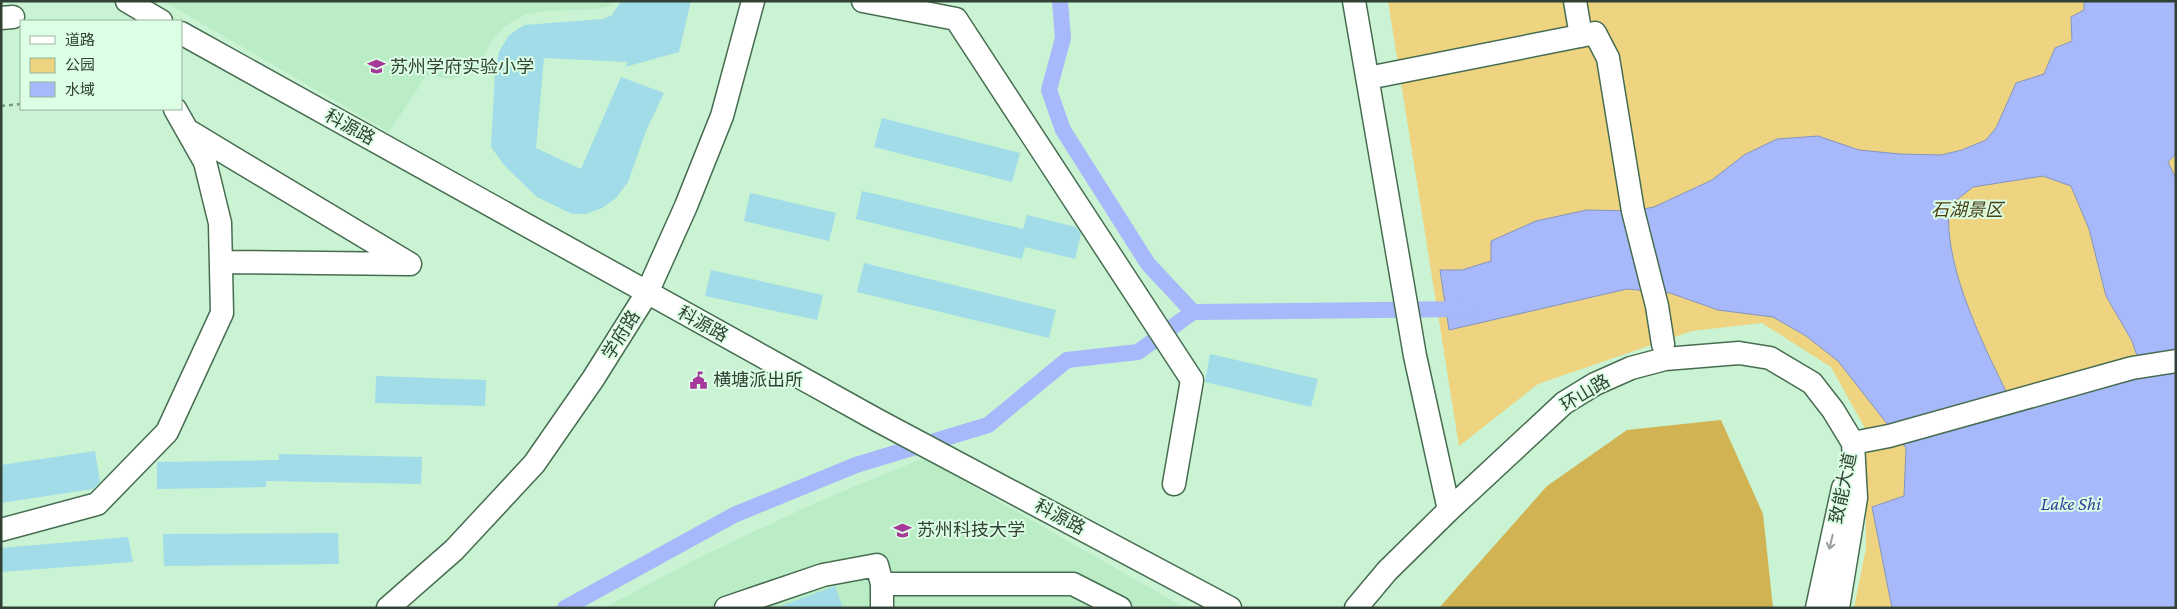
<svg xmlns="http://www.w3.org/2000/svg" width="2177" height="609" viewBox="0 0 2177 609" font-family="'Crimson Pro','Noto Sans SC',serif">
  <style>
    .built { fill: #baecc6 }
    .green { fill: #eed380 }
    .forest { fill: #d1b353 }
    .water { fill: #a7b9fb; stroke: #8495c0; fill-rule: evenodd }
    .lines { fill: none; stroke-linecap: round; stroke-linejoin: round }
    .canal { stroke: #a7b9fb; stroke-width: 16 }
    .building { fill: #a1dce8 }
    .minor-casing { stroke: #476d51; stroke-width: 25 }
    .path { stroke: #7a9781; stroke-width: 2.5; stroke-dasharray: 4 4; stroke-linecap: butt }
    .minor { stroke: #fff; stroke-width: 22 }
    .oneway { stroke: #98a09a }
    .labels { text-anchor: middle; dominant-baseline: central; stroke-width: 4; stroke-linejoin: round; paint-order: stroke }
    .poi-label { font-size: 18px; fill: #314235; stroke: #dcfee4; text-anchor: start }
    .street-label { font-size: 18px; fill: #314235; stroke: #dcfee4 }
    .park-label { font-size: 18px; font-style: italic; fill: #493d14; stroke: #dcfee4 }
    .water-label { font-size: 19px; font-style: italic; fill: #33409c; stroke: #dcfee4 }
  </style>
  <rect width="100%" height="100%" fill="#c9f3d3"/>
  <path class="built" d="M163 1H615L611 6 597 9 546 11 524 15 504 27 491 41 482 60 468 74 452 79 426 76 389 132Z
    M923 458 1185 608H604L700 557 813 504Z"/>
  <path class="green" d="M1388 1H2176V608H1854L1866 548V430L1831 367 1762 323 1692 331 1538 384 1459 446Z"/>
  <path class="forest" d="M1721 420 1763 514 1773 608H1439L1547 486 1627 430Z"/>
  <path class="water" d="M2084 1H2176V154L2168 162 2176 179V608H1892L1872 507 1904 496 1906 448 1838 361 1806 336 1773 317 1718 310 1670 293 1627 289 1449 330 1440 270H1462L1491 261V241L1536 221 1587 210 1633 211 1654 207 1712 180 1744 155 1777 139 1818 136 1859 150 1900 154 1941 155 1962 150 1986 140 1996 128 2016 83 2044 74 2055 48 2072 41 2071 17 2084 10ZM2043 176 2071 186 2089 229 2106 296 2132 341 2144 377 2015 410C1988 353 1943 271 1949 206L1973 187Z"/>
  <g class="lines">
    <path class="canal" d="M1060 1 1063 38 1049 90 1063 130 1148 264 1193 312
      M565 608 734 515 856 465 988 425 1067 360 1138 352 1193 312 1466 309"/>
  </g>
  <path class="building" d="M621 1H691L679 52 625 67 628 62 544 58 536 148 581 169 621 77 664 93 646 131 628 182 616 198 602 208 586 214H572L537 197 504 165 491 147 495 74 499 52 509 35 524 25 603 19 612 15Z
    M882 118 1020 153 1012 182 874 147Z
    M862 191 1023 229 1027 215 1076 227 1081 234 1075 259 1025 247 1022 259 856 219Z
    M750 193 836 213 829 241 744 221Z
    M864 263 1056 310 1049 338 857 292Z
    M711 270 823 295 817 320 705 296Z
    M1210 354 1318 379 1311 407 1205 382Z
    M376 376 486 380 485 406 375 403Z
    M95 451 100 482 93 489 1 503V465Z
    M279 454 422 457 421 484 266 481V487L157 489V462L279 460Z
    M338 533 339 564 164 566 163 534Z
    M128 537 133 562 1 572V548Z
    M835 586 843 608H779V607Z"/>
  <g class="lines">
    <defs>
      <path id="minor" d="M127 1 161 21
        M863 1 956 19 1192 380 1174 484
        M1354 1 1415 356 1449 510
        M1575 1 1581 36
        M1 18 13 17
        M181 33 877 420 1230 608
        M1368 78 1595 33 1608 58 1633 211 1657 306 1663 344
        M187 130 410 264 221 262
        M1853 443 1889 436 2132 368 2176 361
        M1 530 97 504 167 432 222 313 220 223 205 162 175 109
        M882 584H1073L1120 608
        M388 608 454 550 534 464 593 379 647 293 686 206 722 116 753 1
        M726 608 823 575 877 565 882 584V608
        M1356 608 1387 571 1449 510 1564 403 1595 384 1631 368 1665 359 1739 353 1770 358 1812 383 1833 410 1853 443 1856 498 1838 608
        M1817 608 1843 488"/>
    </defs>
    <use href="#minor" class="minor-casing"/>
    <path class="path" d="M1 106 21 104"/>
    <use href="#minor" class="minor"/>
  </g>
  <defs><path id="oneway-shaft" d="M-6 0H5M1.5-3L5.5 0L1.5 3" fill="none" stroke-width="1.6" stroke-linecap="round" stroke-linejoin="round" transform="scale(1.25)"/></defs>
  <use class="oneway" href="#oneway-shaft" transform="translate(1831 542) rotate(103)"/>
  <defs>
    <symbol id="school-bare" viewBox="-9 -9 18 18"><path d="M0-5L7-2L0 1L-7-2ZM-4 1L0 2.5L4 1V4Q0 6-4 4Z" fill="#a63a9b" stroke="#dcfee4" stroke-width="2.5" paint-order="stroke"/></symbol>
    <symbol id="civic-bare" viewBox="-9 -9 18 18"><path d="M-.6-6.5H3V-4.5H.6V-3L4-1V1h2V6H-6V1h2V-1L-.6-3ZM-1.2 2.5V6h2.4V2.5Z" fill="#a63a9b" stroke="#dcfee4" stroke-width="2.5" paint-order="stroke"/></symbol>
    <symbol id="university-bare" viewBox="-9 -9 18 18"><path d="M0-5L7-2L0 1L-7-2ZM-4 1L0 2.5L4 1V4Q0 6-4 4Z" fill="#a63a9b" stroke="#dcfee4" stroke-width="2.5" paint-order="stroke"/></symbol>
  </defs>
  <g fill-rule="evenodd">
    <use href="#school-bare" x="364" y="54" width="25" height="25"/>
    <use href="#civic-bare" x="686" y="368" width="25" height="25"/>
    <use href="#university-bare" x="890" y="518" width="25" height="25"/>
  </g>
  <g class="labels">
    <g class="poi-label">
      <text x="390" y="67">苏州学府实验小学</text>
      <text x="713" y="380">横塘派出所</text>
      <text x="917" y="530">苏州科技大学</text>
    </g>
    <g class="street-label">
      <text transform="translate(350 127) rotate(29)">科源路</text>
      <text transform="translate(703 324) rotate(29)">科源路</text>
      <text transform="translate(621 335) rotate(-58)">学府路</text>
      <text transform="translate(1585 393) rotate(-31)">环山路</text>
      <text transform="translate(1843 488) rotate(-78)">致能大道</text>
      <text transform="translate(1060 517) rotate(28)">科源路</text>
    </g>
    <g class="park-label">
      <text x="1967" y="210">石湖景区</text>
    </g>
    <g class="water-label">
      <text x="2071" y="503">Lake Shi</text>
    </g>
  </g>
  <rect width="2177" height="609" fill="none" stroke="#314235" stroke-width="5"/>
  <rect x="20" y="20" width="162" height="90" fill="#dcfee4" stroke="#98b39e"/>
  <rect x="30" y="36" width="25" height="8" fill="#ffffff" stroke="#98b39e"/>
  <text x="65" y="45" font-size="15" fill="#314235">道路</text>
  <rect x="30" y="58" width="25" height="15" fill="#eed380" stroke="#98b39e"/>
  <text x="65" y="70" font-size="15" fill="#314235">公园</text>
  <rect x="30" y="82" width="25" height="15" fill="#a7b9fb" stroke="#98b39e"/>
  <text x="65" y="95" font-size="15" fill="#314235">水域</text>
</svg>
